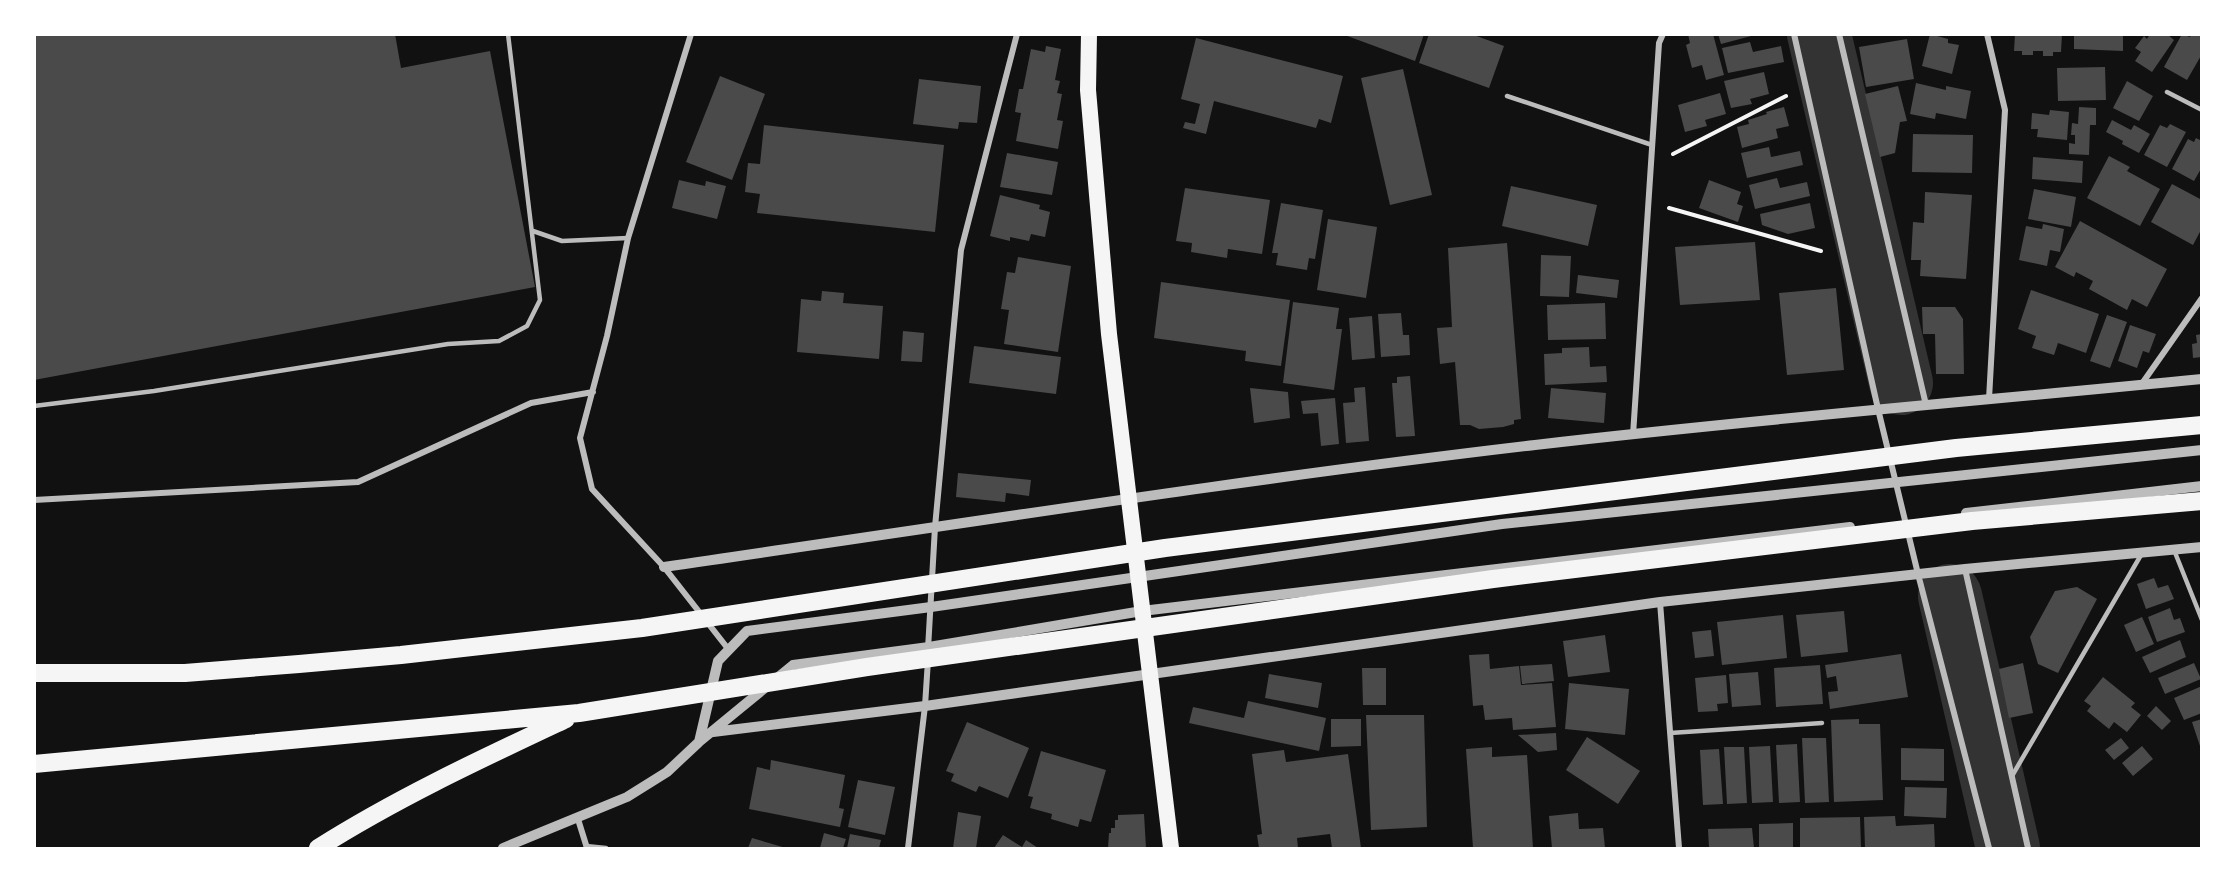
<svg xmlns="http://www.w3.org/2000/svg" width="2236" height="883" viewBox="0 0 2236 883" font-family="'DM Sans',sans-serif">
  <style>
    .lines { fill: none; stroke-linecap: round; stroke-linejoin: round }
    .river { stroke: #333; stroke-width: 64 }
    .building { fill: #4a4a4a }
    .path { stroke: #f5f5f5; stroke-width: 4 }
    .service { stroke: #bcbcbc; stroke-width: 4.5 }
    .minor { stroke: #bcbcbc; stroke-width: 6 }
    .tertiary { stroke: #bcbcbc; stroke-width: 10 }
    .trunk { stroke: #f5f5f5; stroke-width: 16 }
    .motorway { stroke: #f5f5f5; stroke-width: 18 }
  </style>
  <rect width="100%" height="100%" fill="#111"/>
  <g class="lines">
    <path class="river" d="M1819 34 1901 383
      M1950 596 2008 848"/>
  </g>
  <path class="building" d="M34 34H395L401 68 490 51 535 287 34 380Z
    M1342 34H1424L1415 61Z
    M1429 34H1471L1504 46 1489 88 1419 63Z
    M1688 34H1713L1724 75 1706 80 1702 65 1692 68 1686 45 1690 43Z
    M1718 34H1755V35L1721 44Z
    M1930 34 1948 39V43L1959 45 1952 74 1922 66Z
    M2015 34H2062L2061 52H2053V56H2043V51H2033V55H2022V51H2014Z
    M2074 34H2123V51L2074 49Z
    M2150 34H2167L2174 40 2152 72 2135 61 2141 52 2135 48 2144 36 2147 39Z
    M2182 34 2190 37 2191 34H2197L2202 37V54L2187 80 2164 67Z
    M1196 38 1343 76 1331 123 1319 119 1316 128 1214 101 1206 134 1183 128 1185 122 1195 124 1200 104 1181 99Z
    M1907 39 1914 79 1866 87 1859 47Z
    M1750 42 1753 52 1781 46 1784 62 1728 73 1722 48Z
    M1046 46 1061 49 1055 80 1060 81 1057 93 1062 94 1057 120 1063 121 1058 149 1016 141 1021 113 1015 112 1019 89H1023L1031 49 1045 52Z
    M2105 67 2106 100 2058 101 2057 68Z
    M1403 69 1432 195 1390 205 1361 78Z
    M1764 72 1769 94 1750 99 1752 104 1731 108 1724 81Z
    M720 76 765 94 732 180 686 162Z
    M919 79 981 86 977 123 959 122 958 129 913 124Z
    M2127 81 2153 96 2139 121 2113 108Z
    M1916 83 1946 90V86L1971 91 1966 119 1936 113 1935 119 1910 114Z
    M1898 86 1907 121 1900 122 1895 153 1880 157 1865 94Z
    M1720 93 1726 114 1705 120 1707 126 1685 132 1678 105Z
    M1784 107 1789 126 1776 129 1778 138 1742 148 1737 127 1749 124 1748 120 1767 114 1766 112Z
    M2079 107 2096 108V125H2090L2089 155 2069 154V143L2075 144V135H2071L2072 123 2078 124Z
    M2050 110 2069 112 2067 140 2037 137 2038 129H2031L2032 113 2049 115Z
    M2112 120 2131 130 2134 125 2150 134 2139 153 2122 144 2123 141 2106 132Z
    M2170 124 2186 132 2167 167 2144 155 2160 125 2167 128Z
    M764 125 944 145 935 232 757 213 760 194 745 192 748 163 760 164Z
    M1913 134 1973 135 1972 173 1912 172Z
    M2196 138 2202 141V167L2194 181 2172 169 2188 139 2194 142Z
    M1769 147 1771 157 1800 151 1803 165 1747 178 1741 153Z
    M1007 153 1058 162 1052 195 1000 187Z
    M2109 156 2130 167 2127 171 2160 189 2140 226 2087 198Z
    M2033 157 2083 161 2082 183 2032 179Z
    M1777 178 1780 188 1807 182 1810 196 1755 209 1749 185Z
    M679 180 705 186 706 181 726 186 717 219 672 208Z
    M1709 180 1741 192 1737 204 1743 206 1738 222 1699 208Z
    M2172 184 2202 200V228L2193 245 2151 222Z
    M1511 186 1597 205 1588 246 1502 226Z
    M1185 188 1270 200 1262 254 1228 249 1227 258 1191 252 1192 243 1176 241Z
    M2034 189 2076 197 2071 227 2028 219Z
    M1925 192 1972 195 1966 279 1920 276 1921 260H1911L1913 222 1924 223Z
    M1000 195 1040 205 1039 209 1050 212 1045 237 1031 234 1029 241 1010 237V241L990 236Z
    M1281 203 1323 210 1315 259 1309 258 1307 270 1276 265 1278 253H1272Z
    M1810 203 1815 228 1788 234 1762 225 1760 214Z
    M1328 219 1377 227 1366 298 1317 290Z
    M2080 221 2167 269 2147 307 2132 299 2127 310 2089 289 2093 281 2076 272 2074 277 2055 267Z
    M2043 224 2064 229 2060 252 2050 250 2047 266 2019 260 2026 226 2042 229Z
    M1755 242 1760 300 1680 305 1675 247Z
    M1507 243 1521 419 1514 420V424L1503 427 1479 429 1470 425H1460L1455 362 1440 364 1437 328 1452 327 1448 248Z
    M1541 255 1571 256 1569 297 1540 296Z
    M1018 257 1071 266 1058 352 1004 344 1009 310 1001 309 1007 272 1015 273Z
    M1578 275 1619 280 1617 298 1576 293Z
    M1161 282 1290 300 1281 366 1245 361 1246 351 1154 338Z
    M1836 288 1844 370 1787 375 1779 293Z
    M2031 290 2099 314 2086 353 2058 343 2054 355 2032 348 2036 336 2018 329Z
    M822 291 844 293 843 303 883 306 879 359 797 352 801 299 821 301Z
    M1293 302 1339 308 1336 329H1342L1334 390 1283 383Z
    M1605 303 1606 339 1548 340 1547 305Z
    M1922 307H1955L1963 319 1964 374H1936L1935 334H1923Z
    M1401 313 1403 335H1409L1410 355 1381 357 1378 314Z
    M2107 315 2127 322 2110 368 2090 361Z
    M1372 316 1375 358 1352 360 1349 318Z
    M2130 325 2156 334 2149 353 2143 351 2137 368 2118 361Z
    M903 331 924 333 922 362 901 361Z
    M2202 334V357L2193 358 2192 344 2197 343 2196 335Z
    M974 346 1061 357 1056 394 969 383Z
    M1589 347 1590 367 1606 366 1607 382 1545 385 1544 354 1562 353V348Z
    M1410 376 1415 436 1396 437 1392 383H1397V377Z
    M1365 387 1369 441 1346 443 1343 403 1355 402 1354 388Z
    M1250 388 1288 392 1290 418 1254 423Z
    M1551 388 1606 393 1604 423 1548 418Z
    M1335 398 1339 444 1321 446 1318 413 1303 414 1301 401Z
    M958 473 1031 480 1029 496 1006 493 1005 502 956 497Z
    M2154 578 2158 588 2168 585 2174 599 2146 609 2137 584Z
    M2077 587 2097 599 2058 673 2038 664 2030 637 2055 591Z
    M2170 608 2174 620 2180 618 2185 632 2157 642 2148 617Z
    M1844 611 1848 652 1801 657 1796 615Z
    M1783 615 1787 658 1722 665 1717 622Z
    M2142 617 2154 644 2136 652 2124 625Z
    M1711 630 1714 656 1695 658 1692 632Z
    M1605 635 1610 672 1568 677 1563 641Z
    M2180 640 2186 657 2150 673 2142 657Z
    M1489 654 1490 669 1519 666 1521 685 1552 683 1556 727 1513 730 1512 718 1485 720 1483 705 1473 706 1469 655Z
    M1901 654 1908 697 1830 709 1828 692 1838 691 1836 676 1827 678 1825 665Z
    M2023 663 2033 713 2009 718 1999 669Z
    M2194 663 2201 679 2165 694 2158 678Z
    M1552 664 1554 681 1522 684 1520 666Z
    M1820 665 1823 704 1776 707 1774 668Z
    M1362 668H1386V705H1363Z
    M1758 672 1761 705 1732 707 1729 674Z
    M1269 674 1322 683 1318 708 1265 698Z
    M1726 675 1728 703 1717 704 1718 711 1698 712 1695 678Z
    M2103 677 2135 703 2131 707 2141 715 2127 732 2114 722 2109 729 2087 711 2091 706 2084 701Z
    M1569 683 1629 689 1625 735 1565 729Z
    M2202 686V713L2184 720 2174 698Z
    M1248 701 1326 718 1319 751 1189 723 1193 707 1244 718Z
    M2156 706 2171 721 2162 730 2147 716Z
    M1366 715H1424L1427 827 1371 830Z
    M1331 719H1361V746L1331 747Z
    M1859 719V724H1880L1883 800 1834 802 1831 720Z
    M2202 719V749H2201L2192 722Z
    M967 722 1029 748 1008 798 979 786 976 792 951 781 954 774 946 771Z
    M1556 733 1557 750 1538 752 1518 735Z
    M1587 737 1640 771 1618 804 1566 770Z
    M1802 738H1826L1829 802 1805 803Z
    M2121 738 2129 748 2114 760 2105 750Z
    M1797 744 1800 802 1779 803 1776 745Z
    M1770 746 1773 802 1752 803 1749 747Z
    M2142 746 2153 759 2133 776 2122 763Z
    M1492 747V757L1527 755 1533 848H1473L1466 749Z
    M1724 747H1744L1747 803 1727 804Z
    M1901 748 1944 749V781L1901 780Z
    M1719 749 1723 804 1703 805 1700 750Z
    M1284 750 1286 762 1348 754 1361 848H1332L1330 834 1297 838 1298 848H1259L1257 835 1262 834 1252 754Z
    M1041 751 1106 770 1091 822 1080 819 1078 827 1051 819 1052 814 1030 808 1033 797 1028 796Z
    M771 760 845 775 839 808 844 809 840 827 749 809 757 767 770 770Z
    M858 780 895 787 885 835 848 827Z
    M1905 787 1947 788 1946 818 1904 816Z
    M958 812 981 816 976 848H953Z
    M1578 813 1579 829 1603 828 1605 848H1552L1549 816Z
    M1144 814 1146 848H1108L1109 833H1111V828H1115V820H1118V815Z
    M1895 816 1896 826 1934 824 1935 848H1865L1864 817Z
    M1860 817 1861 848H1800V818Z
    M1793 823V848H1759V824Z
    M1752 828 1754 848H1709L1708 829Z
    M824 833 846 839 843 848H820Z
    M850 834 881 840 879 848H847Z
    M1003 835 1022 847 1026 840 1038 848H994Z
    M752 838 786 848H748Z"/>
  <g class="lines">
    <path class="path" d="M1673 154 1786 96
      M1669 208 1821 251"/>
    <path class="service" d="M2167 92 2202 110
      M1507 96 1652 145
      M533 231 562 241 628 238
      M34 406 154 391 448 344 499 341 527 326 540 300 508 34
      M2174 550 2202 620
      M1670 733 1822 723
      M2012 776 2141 555
      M586 846 606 848"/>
    <path class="minor" d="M691 34 628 238 607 336 580 438 592 489 664 567 729 650
      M1794 34 1878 409 1918 574 1989 848
      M1839 34 1926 405
      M1987 34 2005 110 1989 399
      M2141 385 2202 298
      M1633 435 1659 43 1663 34
      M34 500 358 482 531 403 593 392
      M1965 569 2028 848
      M1660 602 1679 848
      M928 649 935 527 961 250 1017 34
      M577 816 587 848
      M908 848 925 706 928 660"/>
    <path class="tertiary" d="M1966 513 2202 486
      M664 567C954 525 1244 479 1535 445 1757 419 1979 401 2202 379
      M713 732 925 706 1660 602 1965 569 2202 547
      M699 742 718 661 747 631 931 607 1502 524 2202 450
      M503 848 627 797 667 772 699 742 793 665 929 647 1142 611 1850 527"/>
    <path class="trunk" d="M1089 34 1088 90 1109 334 1171 848"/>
    <path class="motorway" d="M34 673H185L299 664 401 655 642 628 1165 548 1956 448 2202 425
      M34 764 579 713 867 667 1493 579 1972 521 2202 501
      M318 848C397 798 481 759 566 719"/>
  </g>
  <rect width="2236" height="883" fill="none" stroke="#ffffff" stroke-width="72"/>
</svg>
